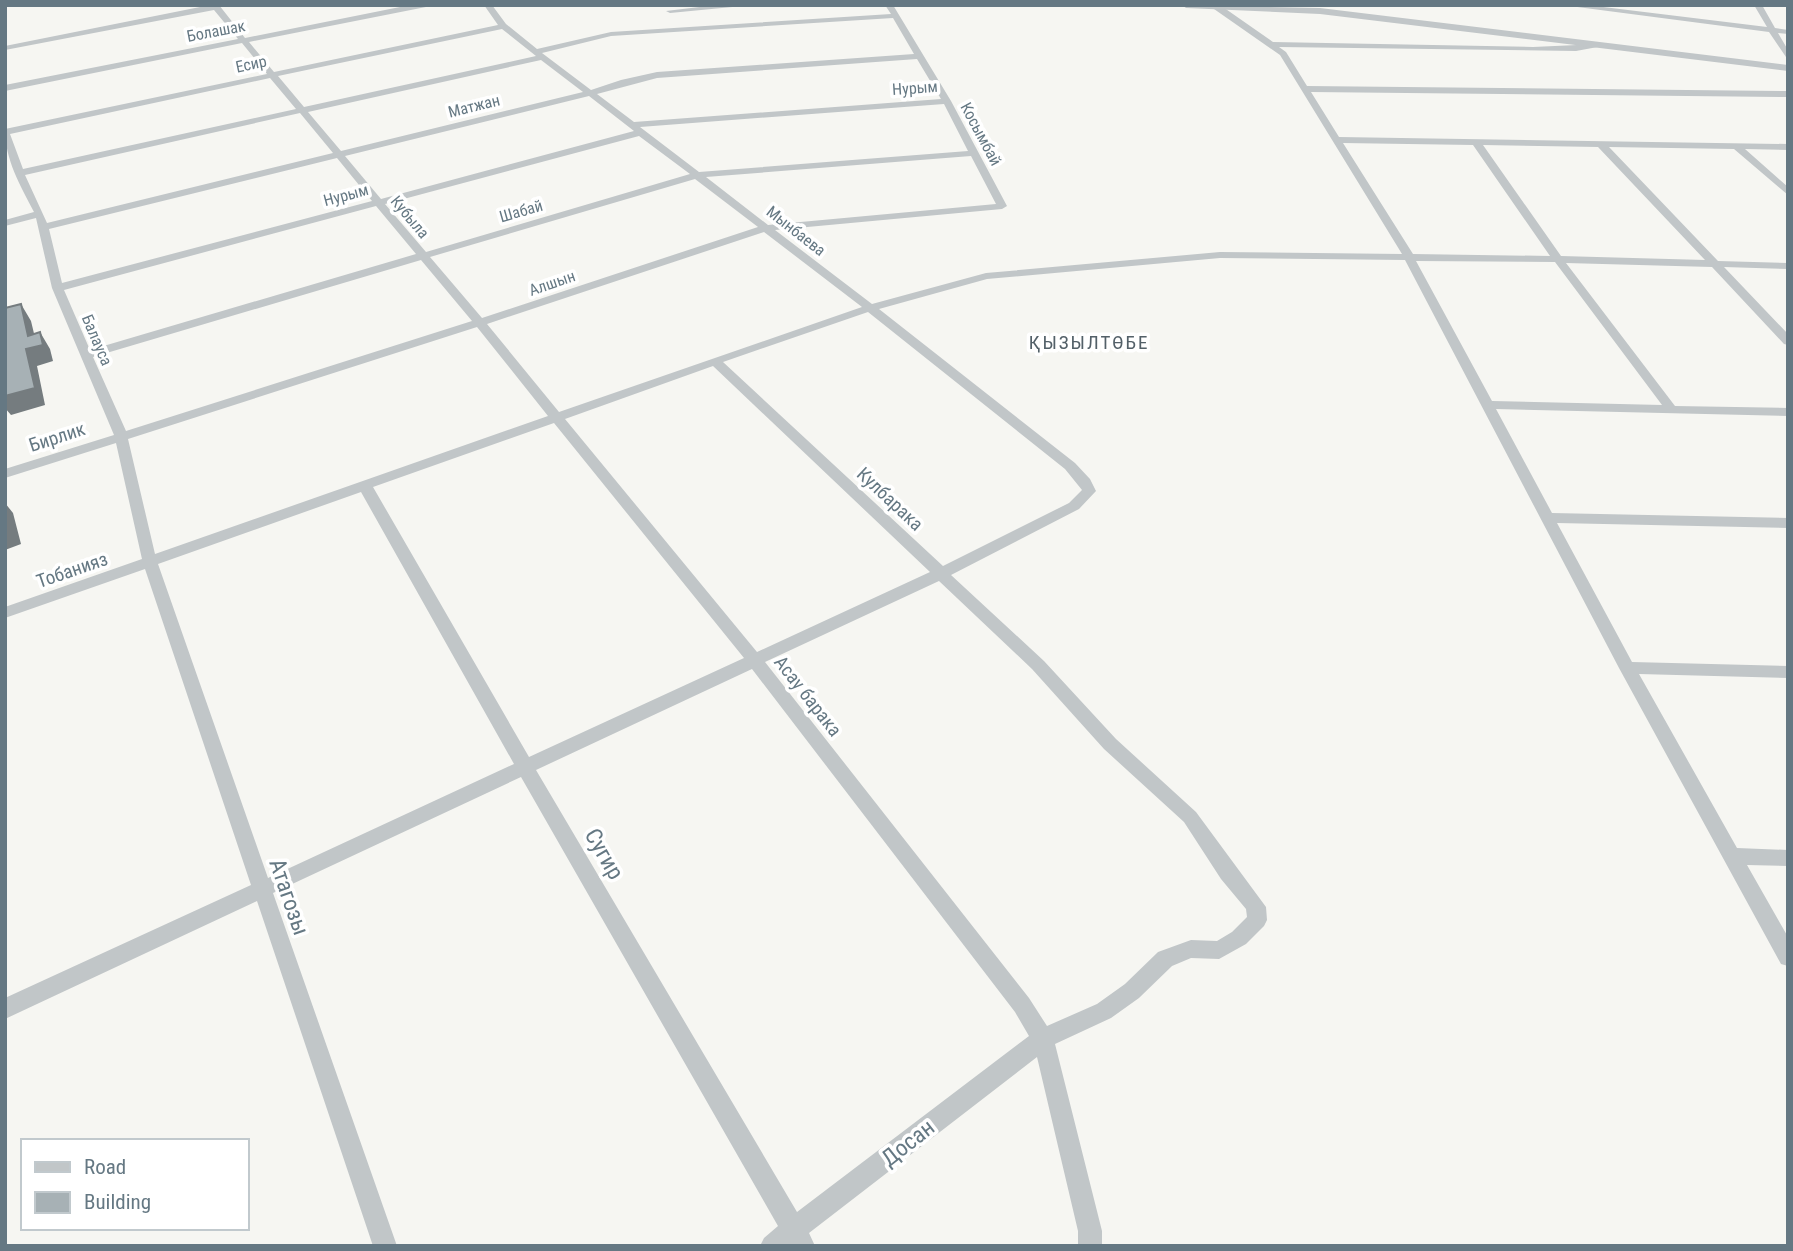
<svg xmlns="http://www.w3.org/2000/svg" width="1793" height="1251" viewBox="0 0 1793 1251" font-family="'Roboto Condensed',sans-serif">
  <style>
    .lines { fill: none; stroke-linecap: round; stroke-linejoin: round }
    .minor { fill: #c1c6c8; fill-rule: evenodd }
    .tertiary { fill: #c1c6c8; fill-rule: evenodd }
    .shaded-wall { fill: #757c7f }
    .building { fill: #a7b1b5; stroke: #757c7f; stroke-width: 2 }
    .labels { text-anchor: middle; dominant-baseline: central; stroke-width: 7; stroke-linejoin: round; paint-order: stroke }
    .far-street-label { font-size: 16px; fill: #657883; stroke: #fff }
    .far-quarter-label { font-size: 19px; letter-spacing: 2px; fill: #536068; stroke: #fff }
    .street-label { font-size: 19px; fill: #657883; stroke: #fff }
    .near-street-label { font-size: 23px; fill: #657883; stroke: #fff }
  </style>
  <rect width="100%" height="100%" fill="#f6f6f2"/>
  <g class="lines">
    <path class="minor" d="M210 5H219L245 38 400 7 436 5 249 42 274 72 498 25 484 5H492L506 24 537 49 611 32 891 14 885 5H893L951 101 1007 206 1002 209 775 230 872 304 986 273 1220 252 1402 254 1280 55 1214 9 1215 5H1220L1273 42 1533 47 1599 44 1603 46 1576 51 1279 47 1286 52 1307 86 1788 91V97L1311 92 1339 137 1788 144V150L1745 149 1788 187V195L1734 149 1609 147 1718 261 1788 263V269L1724 267 1788 334V345L1784 344 1712 267 1566 263 1675 406 1788 408V416L1496 409 1552 513 1788 518V528L1557 523 1632 662 1788 666V678L1639 674 1737 848 1788 850V866L1747 865 1788 937V966L1781 964 1619 668 1405 260 1220 258 987 279 879 309 1075 463 1090 479 1096 491 1079 509 951 575 1044 661 1116 739 1196 812 1266 907 1267 920 1264 926 1246 944 1219 959 1191 958 1172 966 1139 998 1111 1018 1055 1044 1102 1231V1246H1078V1231L1037 1057 809 1233 815 1246H760L764 1238 778 1226 521 777 273 893 397 1246H373L257 901 5 1019V998L251 885 145 569 5 618V607L142 559 116 443 5 478V469L114 435 52 288 36 218 5 226V220L34 212C20 185 5 160 5 129L267 74 242 43 5 91V85L238 39 214 10 5 50V46ZM893 18 914 54 657 72 621 80 591 90 542 53 611 36ZM502 29 536 56 304 107 278 76ZM917 59 941 99 634 122 597 94 657 78ZM541 60 583 92 341 151 308 112ZM270 78 296 109 23 169 10 134ZM589 96 634 131 381 199 345 156ZM944 104 968 151 699 172 640 127ZM300 113 333 153 47 223 25 175ZM639 136 690 174 426 252 385 204ZM1343 143 1473 145 1550 256 1413 254ZM1483 145 1598 147 1705 260 1561 256ZM971 156 996 204 768 225 706 177ZM337 158 372 201 62 283 49 229ZM695 179 758 227 482 318 430 257ZM376 206 416 254 90 350 64 290ZM764 232 862 307 559 412 487 324ZM421 260 472 321 126 431 93 357ZM1416 261 1555 262 1662 405 1492 401ZM868 312 1065 469 1082 490 1069 503 943 566 723 362ZM477 327 548 416 155 554 128 439ZM713 366 930 572 757 652 565 419ZM554 423 744 658 529 757 373 487ZM361 492 514 764 268 878 158 564ZM939 581 1032 669 1104 749 1184 822 1221 879 1246 909 1247 917 1232 932 1217 941 1191 940 1158 952 1125 984 1097 1004 1047 1026 1029 998 765 662ZM752 669 1015 1012 1029 1036 797 1212 536 770Z
      M716 5H753L670 13 666 11Z
      M1562 5H1587L1767 27 1754 5H1762L1775 28 1788 30V34L1778 33 1788 50V60L1769 32Z"/>
    <path class="tertiary" d="M1182 5 1320 8 1788 65V71L1320 14 1186 8Z"/>
  </g>
  <path class="shaded-wall" d="M21 304 31 321 37 346 40 332 50 349 53 361 37 366 45 405 11 415 5 408V396L28 336Z
    M5 503 13 513 21 544 5 550Z"/>
  <path class="building" d="M21 304 28 336 40 332 43 345 26 349 35 388 5 396V308Z"/>
  <g class="labels">
    <g class="far-street-label">
      <text transform="translate(216 31) rotate(-11)">Болашак</text>
      <text transform="translate(251 64) rotate(-12)">Есир</text>
      <text transform="translate(915 88) rotate(-4)">Нурым</text>
      <text transform="translate(474 106) rotate(-14)">Матжан</text>
      <text transform="translate(981 134) rotate(62)">Косымбай</text>
      <text transform="translate(346 195) rotate(-15)">Нурым</text>
      <text transform="translate(521 211) rotate(-16)">Шабай</text>
      <text transform="translate(410 217) rotate(50)">Кубыла</text>
      <text transform="translate(796 231) rotate(38)">Мынбаева</text>
      <text transform="translate(552 283) rotate(-19)">Алшын</text>
      <text transform="translate(97 340) rotate(67)">Балауса</text>
    </g>
    <g class="far-quarter-label">
      <text x="1089" y="342">ҚЫЗЫЛТӨБЕ</text>
    </g>
    <g class="street-label">
      <text transform="translate(57 437) rotate(-18)">Бирлик</text>
      <text transform="translate(890 499) rotate(43)">Кулбарака</text>
      <text transform="translate(72 570) rotate(-19)">Тобанияз</text>
      <text transform="translate(808 696) rotate(52)">Асау барака</text>
    </g>
    <g class="near-street-label">
      <text transform="translate(604 854) rotate(60)">Сугир</text>
      <text transform="translate(289 897) rotate(71)">Атагозы</text>
      <text transform="translate(908 1143) rotate(-38)">Досан</text>
    </g>
  </g>
  <rect width="1793" height="1251" fill="none" stroke="#657883" stroke-width="14"/>
  <rect x="21" y="1139" width="228" height="91" fill="#ffffff" stroke="#c1c9cd" stroke-width="2"/>
  <rect x="35" y="1162" width="35" height="10" fill="#c1c6c8" stroke="#c1c9cd" stroke-width="2"/>
  <text x="84" y="1174" font-size="21" fill="#657883">Road</text>
  <rect x="35" y="1192" width="35" height="21" fill="#a7b1b5" stroke="#c1c9cd" stroke-width="2"/>
  <text x="84" y="1209" font-size="21" fill="#657883">Building</text>
</svg>
